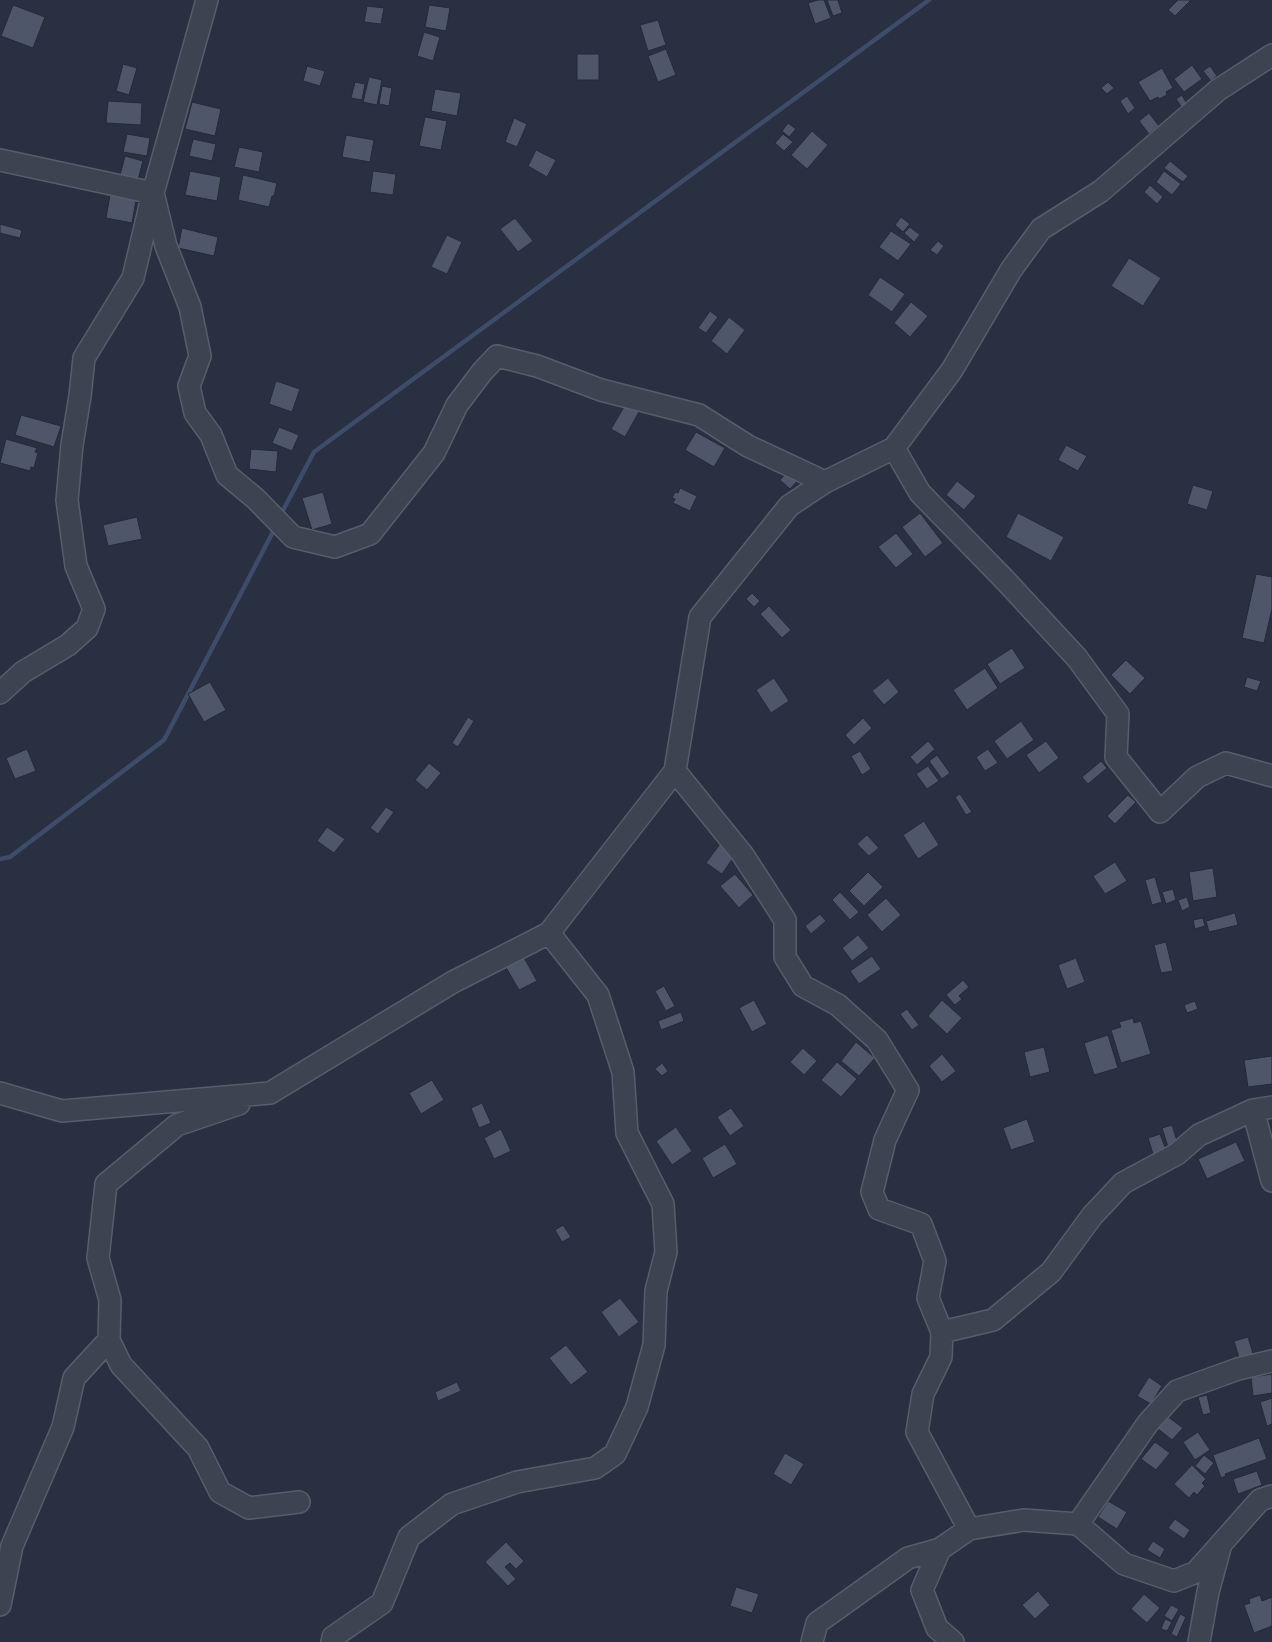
<svg xmlns="http://www.w3.org/2000/svg" width="1272" height="1642" viewBox="0 0 1272 1642" font-family="Rubik,sans-serif">
  <style>
    .lines { fill: none; stroke-linecap: round; stroke-linejoin: round }
    .stream { stroke: #3f4c69; stroke-width: 4.5 }
    .building { fill: #4e576a; stroke: #232a38 }
    .minor-casing { stroke: #575e6b; stroke-width: 24 }
    .minor { stroke: #3c4351; stroke-width: 21 }
  </style>
  <rect width="100%" height="100%" fill="#283041"/>
  <g class="lines">
    <path class="stream" d="M280 516 314 452 929 0
      M0 859 10 857 164 740 275 528"/>
  </g>
  <path class="building" d="M818 0H824L831 18 815 24 808 3Z
    M827 0H838L842 13 833 16Z
    M1178 0H1191L1175 16 1168 10Z
    M13 5 45 17 33 48 1 36Z
    M429 5 450 8 446 31 425 27Z
    M367 6 384 8 381 24 364 22Z
    M658 20 666 45 648 51 640 25Z
    M424 32 440 37 433 61 417 56Z
    M666 49 676 75 658 82 648 56Z
    M577 54H599V80H577Z
    M123 64 137 68 129 95 116 91Z
    M1192 65 1202 79 1184 92 1174 79Z
    M307 66 325 71 320 86 303 81Z
    M1210 66 1217 76 1211 81 1203 71Z
    M1162 68 1173 88 1166 92 1167 95 1159 99 1158 97 1150 101 1138 82Z
    M369 77 382 80 377 105 363 102Z
    M355 82 365 84 362 100 351 98Z
    M1108 82 1114 88 1107 94 1101 88Z
    M382 86 392 88 389 106 379 104Z
    M435 89 461 93 457 116 431 111Z
    M1182 95 1188 106 1183 109 1176 99Z
    M1127 96 1135 108 1128 114 1120 101Z
    M108 101 142 103 141 125 106 123Z
    M192 102 221 109 215 136 185 129Z
    M1149 113 1159 126 1149 134 1139 121Z
    M425 117 447 121 441 150 419 146Z
    M514 118 527 124 517 147 505 142Z
    M788 123 796 129 789 137 782 131Z
    M812 131 828 145 807 169 791 155Z
    M127 134 150 138 147 156 123 152Z
    M783 134 793 142 784 151 775 143Z
    M346 135 374 140 370 162 342 157Z
    M193 139 216 144 212 161 189 156Z
    M239 147 263 152 259 172 234 167Z
    M536 150 556 160 547 177 528 166Z
    M125 156 143 161 138 180 120 175Z
    M1170 161 1188 176 1183 182 1164 168Z
    M190 171 221 177 217 201 185 195Z
    M373 171 396 174 393 195 370 192Z
    M1164 171 1181 184 1172 195 1156 182Z
    M243 175 277 183 274 196H272L269 207 238 200Z
    M1150 185 1163 197 1157 204 1144 192Z
    M110 195 136 200 132 223 106 218Z
    M901 217 910 224 903 232 895 225Z
    M515 218 533 241 518 252 500 229Z
    M0 224 22 230 20 238 0 233Z
    M910 227 920 235 914 242 904 233Z
    M182 228 218 237 214 256 178 248Z
    M891 231 911 244 898 261 879 247Z
    M447 235 462 242 447 274 431 267Z
    M938 241 944 246 937 255 930 250Z
    M1129 258 1161 278 1143 306 1111 286Z
    M880 277 905 294 892 312 868 295Z
    M911 302 928 316 910 337 894 323Z
    M710 311 718 317 706 333 698 328Z
    M729 317 745 330 727 354 711 341Z
    M276 381 300 389 292 412 269 404Z
    M627 402 640 410 625 437 611 429Z
    M21 415 61 426 54 447 15 435Z
    M279 427 299 435 292 451 272 443Z
    M696 432 725 448 714 467 685 450Z
    M6 439 37 448 35 452 38 453 34 468 31 467 30 471 0 463Z
    M1066 445 1087 456 1078 471 1058 460Z
    M251 449 278 451 276 472 249 469Z
    M790 469 800 478 790 489 780 480Z
    M957 481 976 496 964 510 946 495Z
    M1193 485 1213 491 1207 510 1187 504Z
    M680 488 697 496 690 511 673 503 675 499 672 498 675 492 678 493Z
    M323 492 332 524 312 530 302 498Z
    M920 513 943 543 925 557 902 527Z
    M1018 513 1064 537 1051 561 1006 537Z
    M137 517 142 539 108 546 103 525Z
    M896 533 913 554 896 568 878 547Z
    M1256 574 1272 577V609L1264 643 1242 638Z
    M752 593 760 601 754 607 746 599Z
    M769 606 791 630 782 638 760 614Z
    M1012 648 1025 668 1000 684 987 664Z
    M1126 660 1145 678 1130 694 1111 675Z
    M985 668 998 688 967 710 953 690Z
    M1247 677 1261 681 1257 691 1244 687Z
    M774 678 789 701 771 713 756 690Z
    M888 678 899 692 884 705 872 691Z
    M210 682 226 710 204 722 188 694Z
    M468 717 474 721 458 747 452 743Z
    M863 718 872 728 854 745 845 735Z
    M1021 721 1034 740 1007 759 994 741Z
    M928 741 935 749 917 765 910 757Z
    M1046 741 1059 758 1039 773 1026 755Z
    M27 749 36 771 15 779 6 758Z
    M988 749 998 763 985 771 976 757Z
    M860 751 871 769 862 775 851 756Z
    M937 755 950 773 942 779 929 761Z
    M1101 761 1107 768 1088 784 1082 777Z
    M429 763 441 773 427 790 415 780Z
    M928 766 939 781 927 789 916 774Z
    M960 794 972 812 966 815 955 797Z
    M1128 795 1136 802 1115 824 1107 816Z
    M386 807 394 812 378 834 370 828Z
    M924 821 939 845 918 859 903 835Z
    M327 827 345 839 334 853 317 841Z
    M867 835 879 848 869 856 857 844Z
    M720 844 735 855 722 874 706 863Z
    M1115 862 1127 881 1105 894 1093 876Z
    M1213 868 1217 897 1193 901 1189 872Z
    M868 872 883 887 864 906 849 891Z
    M735 874 753 895 739 908 720 886Z
    M1155 877 1162 902 1152 905 1145 880Z
    M1173 889 1176 900 1166 904 1162 892Z
    M840 892 859 912 850 920 832 900Z
    M1187 897 1190 907 1182 911 1178 900Z
    M886 898 901 915 882 932 867 915Z
    M1235 913 1238 925 1209 932 1206 921Z
    M820 914 826 921 811 934 805 926Z
    M1203 918 1205 926 1195 929 1193 920Z
    M858 935 869 948 852 961 842 948Z
    M1166 942 1173 971 1161 973 1154 945Z
    M522 954 537 981 519 990 504 964Z
    M872 956 881 969 859 984 850 971Z
    M1076 958 1085 982 1067 989 1058 965Z
    M963 980 969 987 959 996 962 999 955 1005 946 995Z
    M664 986 675 1006 666 1011 655 991Z
    M754 1000 767 1024 752 1032 739 1008Z
    M942 1000 962 1018 947 1034 928 1016Z
    M1195 1001 1198 1009 1187 1013 1184 1005Z
    M907 1009 919 1025 912 1030 900 1014Z
    M681 1012 684 1021 661 1030 658 1021Z
    M1133 1018 1134 1023 1141 1021 1151 1054 1121 1063 1111 1030 1121 1027 1119 1022Z
    M1108 1035 1118 1068 1094 1075 1084 1043Z
    M856 1042 875 1058 859 1076 841 1061Z
    M1044 1047 1050 1072 1030 1077 1024 1052Z
    M803 1048 817 1061 804 1075 790 1062Z
    M942 1054 956 1071 942 1082 929 1066Z
    M1272 1056V1084L1248 1087 1244 1060Z
    M837 1062 857 1079 841 1097 821 1080Z
    M662 1063 668 1071 662 1076 655 1069Z
    M432 1080 444 1100 421 1114 409 1093Z
    M482 1103 491 1123 479 1128 471 1108Z
    M731 1108 744 1126 730 1136 717 1117Z
    M1027 1119 1035 1142 1011 1150 1003 1128Z
    M1172 1125 1179 1147 1169 1150 1162 1128Z
    M676 1127 692 1151 672 1165 656 1141Z
    M501 1129 511 1151 494 1159 484 1138Z
    M1160 1134 1167 1152 1154 1157 1148 1138Z
    M1236 1142 1245 1161 1207 1179 1198 1159Z
    M725 1144 737 1164 713 1178 702 1158Z
    M563 1225 571 1237 562 1242 555 1230Z
    M620 1298 639 1322 619 1337 601 1312Z
    M1248 1337 1254 1357 1240 1361 1234 1341Z
    M566 1345 588 1372 571 1385 549 1358Z
    M1272 1374V1393L1253 1396 1251 1377Z
    M1149 1377 1162 1386 1151 1404 1137 1396Z
    M457 1382 461 1391 438 1401 435 1392Z
    M1207 1395 1211 1413 1203 1415 1198 1397Z
    M1272 1398V1424L1267 1426 1260 1402Z
    M1167 1416 1183 1428 1172 1440 1157 1428Z
    M1198 1432 1210 1450 1195 1460 1183 1442Z
    M1259 1438 1267 1459 1225 1474 1226 1476 1221 1478 1213 1455Z
    M1155 1442 1170 1453 1156 1470 1141 1459Z
    M785 1453 804 1464 791 1485 773 1474Z
    M1204 1455 1214 1463 1205 1474 1195 1466Z
    M1192 1465 1206 1479 1202 1483 1205 1486 1197 1495 1194 1492 1189 1498 1174 1484Z
    M1257 1471 1262 1485 1238 1494 1233 1479Z
    M1108 1501 1127 1512 1117 1529 1098 1517Z
    M1175 1519 1190 1530 1184 1539 1168 1528Z
    M1153 1541 1165 1549 1160 1558 1147 1550Z
    M506 1542 524 1561 516 1569 510 1563 505 1567 516 1579 508 1586 485 1562Z
    M736 1587 759 1594 752 1613 730 1606Z
    M1038 1591 1050 1605 1035 1619 1022 1605Z
    M1144 1594 1160 1608 1147 1623 1131 1609Z
    M1260 1595 1262 1601 1272 1597V1626L1254 1633 1244 1605 1250 1603 1249 1599Z
    M1171 1605 1179 1609 1172 1621 1164 1616Z
    M1180 1614 1186 1617 1177 1637 1171 1634Z
    M1165 1619 1172 1622 1167 1631 1161 1629Z"/>
  <g class="lines">
    <defs>
      <path id="minor" d="M0 160 153 193 207 0
        M894 448 920 493 1004 579 1077 658 1118 714 1116 757 1160 812 1197 777 1226 763 1272 776
        M0 693 23 672 68 645 87 628 94 609 76 566 67 500 72 445 80 396 84 358 133 278 153 193 166 246 190 307 200 356 189 386 195 413 211 435 227 475 256 499 293 537 335 547 370 534 434 453 457 405 482 372 497 356 537 366 601 390 699 415 748 446 825 482
        M675 771 743 855 785 920V957L803 986 838 1005 877 1040 908 1090 885 1140 872 1192 879 1209 921 1224 935 1261 928 1298 942 1332 941 1357 923 1394 917 1432 969 1529 940 1549 922 1590 937 1628 953 1642
        M0 1093 62 1111 270 1093 453 982 549 933 675 771 700 617 789 506 825 482 894 448 952 370 1011 270 1041 229 1101 191 1218 90 1272 55
        M1253 1110 1272 1181
        M942 1332 993 1320 1051 1272 1092 1216 1123 1183 1177 1154 1199 1135 1253 1110 1272 1107
        M109 1340 121 1365 198 1448 220 1492 249 1508 299 1502
        M1078 1524 1148 1423 1177 1391 1238 1369 1272 1361
        M969 1529 1024 1520 1078 1524 1124 1564 1174 1581 1196 1572 1221 1544
        M0 1605 12 1546 63 1427 74 1378 109 1340 110 1300 98 1258 106 1184 177 1125 239 1104
        M332 1642 333 1637 382 1603 409 1537 452 1504 517 1482 595 1468 615 1454 637 1407 654 1345 656 1291 666 1252 663 1204 627 1133 623 1072 598 995 549 933
        M812 1642 817 1623 908 1558 940 1549
        M1199 1642 1208 1592 1221 1544 1260 1500 1272 1496"/>
    </defs>
    <use href="#minor" class="minor-casing"/>
    <use href="#minor" class="minor"/>
  </g>
</svg>
